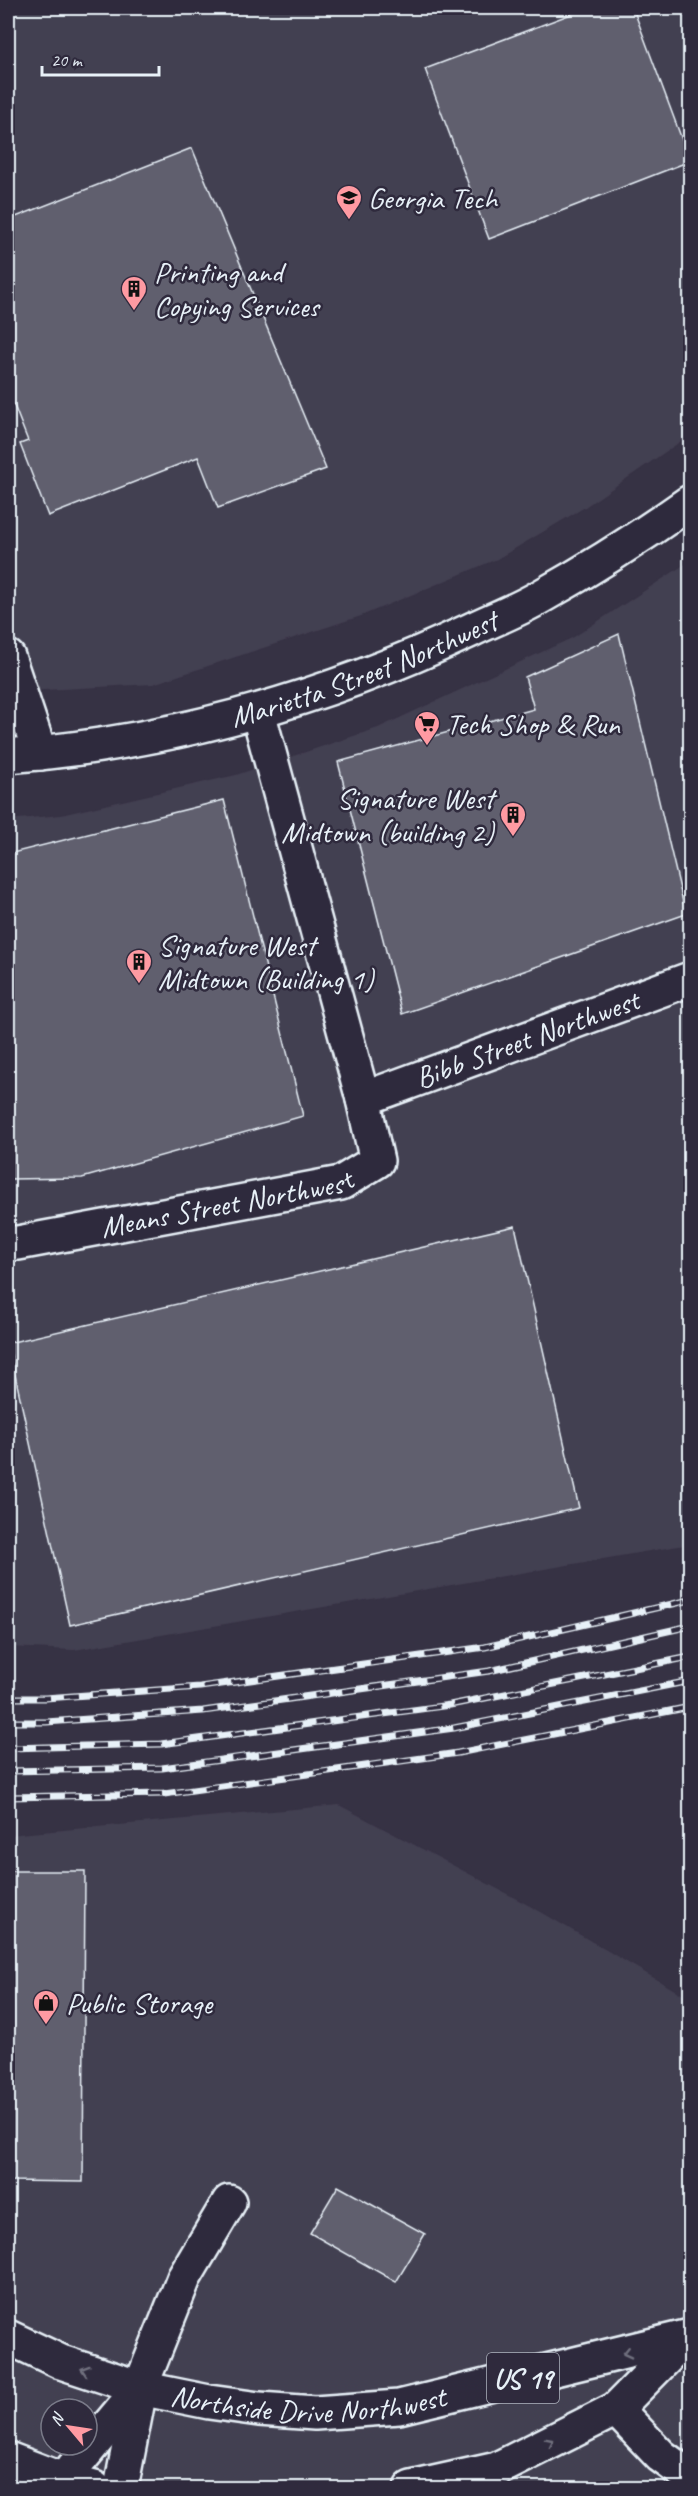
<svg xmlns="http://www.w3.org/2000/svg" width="698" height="2496" viewBox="0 0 698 2496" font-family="Caveat,sans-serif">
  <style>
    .built { fill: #433f51; fill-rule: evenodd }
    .building { fill: #605e6e; stroke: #e8f1f8; stroke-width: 1.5 }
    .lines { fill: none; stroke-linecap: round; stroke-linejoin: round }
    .minor-casing { stroke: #e8f1f8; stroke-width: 38 }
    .major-casing { stroke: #e8f1f8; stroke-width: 38 }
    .highway-casing { stroke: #e8f1f8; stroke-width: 38 }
    .minor { stroke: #2f2a3d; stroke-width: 33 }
    .major { stroke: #2f2a3d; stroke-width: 33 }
    .highway { stroke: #2f2a3d; stroke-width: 33 }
    .rail-casing { stroke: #e8f1f8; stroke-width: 7 }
    .rail { stroke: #2f2a3d; stroke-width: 4.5; stroke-dasharray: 14; stroke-linecap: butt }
    .oneway { stroke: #70707e }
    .labels { text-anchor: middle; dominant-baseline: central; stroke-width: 5; stroke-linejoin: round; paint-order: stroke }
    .shield { fill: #2f2a3d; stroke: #b0b5c0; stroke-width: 1.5 }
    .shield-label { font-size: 28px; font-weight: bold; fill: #e8f1f8 }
    .poi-label { font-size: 30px; fill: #e8f1f8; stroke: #2f2a3d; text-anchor: start }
    .street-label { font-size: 30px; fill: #e8f1f8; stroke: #2f2a3d }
  </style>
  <rect width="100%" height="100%" fill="#363244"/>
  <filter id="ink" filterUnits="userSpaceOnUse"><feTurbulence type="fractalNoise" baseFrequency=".0167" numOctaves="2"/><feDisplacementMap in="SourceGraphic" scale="12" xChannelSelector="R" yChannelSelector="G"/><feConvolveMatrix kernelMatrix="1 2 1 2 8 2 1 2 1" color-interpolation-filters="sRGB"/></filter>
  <g filter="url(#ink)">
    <path class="built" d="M8 8H690V435L585 507 497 559 361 616 153 684 8 692Z
      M690 561V1544L74 1650 8 1647V820L61 815 236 775 378 728 574 637Z
      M339 1805 541 1912 690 1999V2488H8V1835ZM51 2409H87V2445H51Z"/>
    <path class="building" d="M587 8H633L690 161 489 239 425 69Z
      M192 148 326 469 218 508 198 457 48 516 20 444 28 441 8 390V220Z
      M619 634 686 914 402 1014 338 762 534 709 525 677Z
      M224 800 303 1116 82 1178 8 1179V854Z
      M515 1226 579 1508 70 1625 8 1343Z
      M8 1871H85L83 2182 8 2181Z
      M338 2186 425 2234 396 2282 310 2233Z"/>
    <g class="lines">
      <defs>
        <g id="minor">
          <path d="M8 657 40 753"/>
          <path d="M363 1099 690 979"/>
          <path id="s1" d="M8 1243H18L341 1183 377 1161 363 1099 258 712"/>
          <path d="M140 2388 184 2278 229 2202"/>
          <path d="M616 2409 661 2456 690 2477"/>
        </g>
        <g id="major">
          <path id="s2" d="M8 756C168 743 325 699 471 630 494 619 518 610 540 597 592 568 642 536 690 502"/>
          <path d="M59 2488 63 2480 140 2388"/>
          <path d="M121 2488 140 2390"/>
        </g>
        <g id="highway">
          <path id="s3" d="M8 2337 61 2362 140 2388 209 2402 259 2409 315 2413 399 2407 690 2336"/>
          <path d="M8 2459 63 2480 94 2488"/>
          <path d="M411 2488 497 2469 616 2409 684 2340"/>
        </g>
      </defs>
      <use href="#minor" class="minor-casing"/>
      <use href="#major" class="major-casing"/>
      <use href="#highway" class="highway-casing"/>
      <use href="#minor" class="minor"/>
      <use href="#major" class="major"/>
      <use href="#highway" class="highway"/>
      <defs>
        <path id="rail" d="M8 1698H45L200 1687 485 1647 690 1600
          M8 1722H46L203 1711 489 1671 690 1626
          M8 1748 161 1744 450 1705 690 1657
          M8 1771 162 1768 454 1728 690 1681
          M8 1797 164 1794 458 1753 690 1707"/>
      </defs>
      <use href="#rail" class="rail-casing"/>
      <use href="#rail" class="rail"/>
    </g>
    <defs><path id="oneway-chevron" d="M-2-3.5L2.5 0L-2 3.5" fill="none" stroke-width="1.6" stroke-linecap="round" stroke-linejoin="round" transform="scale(1.5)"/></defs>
    <g class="oneway">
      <use href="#oneway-chevron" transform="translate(627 2353) rotate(167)"/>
      <use href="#oneway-chevron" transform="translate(85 2370) rotate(-162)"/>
      <use href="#oneway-chevron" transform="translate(550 2442) rotate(-27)"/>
    </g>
  </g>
  <defs>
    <symbol id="university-pin" viewBox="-11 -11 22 30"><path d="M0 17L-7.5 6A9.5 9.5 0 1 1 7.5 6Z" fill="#ff9aa2" stroke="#2f2a3d"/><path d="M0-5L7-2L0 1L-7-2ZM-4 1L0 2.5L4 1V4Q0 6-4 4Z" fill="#111"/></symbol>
    <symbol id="building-pin" viewBox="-11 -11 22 30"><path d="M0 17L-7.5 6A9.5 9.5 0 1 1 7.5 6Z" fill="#ff9aa2" stroke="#2f2a3d"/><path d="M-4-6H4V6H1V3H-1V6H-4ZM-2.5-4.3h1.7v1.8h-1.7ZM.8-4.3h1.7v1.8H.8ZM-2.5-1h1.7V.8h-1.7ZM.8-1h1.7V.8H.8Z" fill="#111"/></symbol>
    <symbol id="supermarket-pin" viewBox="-11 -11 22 30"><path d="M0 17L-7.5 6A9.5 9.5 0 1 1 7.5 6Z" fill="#ff9aa2" stroke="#2f2a3d"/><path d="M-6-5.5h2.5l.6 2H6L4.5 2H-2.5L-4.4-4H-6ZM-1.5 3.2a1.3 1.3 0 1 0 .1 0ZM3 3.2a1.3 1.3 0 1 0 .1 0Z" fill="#111"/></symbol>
    <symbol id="shop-pin" viewBox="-11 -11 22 30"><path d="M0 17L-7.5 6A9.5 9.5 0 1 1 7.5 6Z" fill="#ff9aa2" stroke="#2f2a3d"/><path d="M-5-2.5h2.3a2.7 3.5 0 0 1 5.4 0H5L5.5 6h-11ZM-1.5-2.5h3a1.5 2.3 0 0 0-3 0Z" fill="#111"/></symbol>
  </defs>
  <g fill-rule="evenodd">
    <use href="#university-pin" x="334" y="183" width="30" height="40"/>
    <use href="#building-pin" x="119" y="274" width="30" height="40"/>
    <use href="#supermarket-pin" x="412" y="709" width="30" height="40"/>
    <use href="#building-pin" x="498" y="800" width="30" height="40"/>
    <use href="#building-pin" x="124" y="947" width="30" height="40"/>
    <use href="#shop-pin" x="31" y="1988" width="30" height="40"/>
  </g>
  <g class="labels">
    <rect class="shield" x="487" y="2353" width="72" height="50" rx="4.5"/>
    <g class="shield-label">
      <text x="523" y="2378">US 19</text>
    </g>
    <g class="poi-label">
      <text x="368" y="198">Georgia Tech</text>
      <text x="154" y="272">Printing and<tspan x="154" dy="34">Copying Services</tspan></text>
      <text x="446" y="724">Tech Shop &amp; Run</text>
      <text x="494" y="798" text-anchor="end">Signature West<tspan x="494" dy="34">Midtown (building 2)</tspan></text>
      <text x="158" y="945">Signature West<tspan x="158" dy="34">Midtown (Building 1)</tspan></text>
      <text x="66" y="2003">Public Storage</text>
    </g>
    <g class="street-label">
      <text stroke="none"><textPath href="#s2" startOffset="368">Marietta Street Northwest</textPath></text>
      <text transform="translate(527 1039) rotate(-20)">Bibb Street Northwest</text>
      <text stroke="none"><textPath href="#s1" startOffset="222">Means Street Northwest</textPath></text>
      <text stroke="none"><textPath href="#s3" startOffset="312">Northside Drive Northwest</textPath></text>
    </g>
  </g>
  <rect width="698" height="2496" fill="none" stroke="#2f2a3d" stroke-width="30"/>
  <rect x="15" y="15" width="668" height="2466" fill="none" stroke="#e8f1f8" stroke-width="2" filter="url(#ink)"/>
  <g transform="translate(69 2427) rotate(299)"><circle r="28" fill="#2f2a3d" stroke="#797a88" stroke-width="1.5"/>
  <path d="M0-4.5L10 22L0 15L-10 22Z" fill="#ff9aa2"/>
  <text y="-9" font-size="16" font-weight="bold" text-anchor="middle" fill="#e8f1f8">N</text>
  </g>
  <path d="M42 66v9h117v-9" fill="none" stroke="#e8f1f8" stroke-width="3"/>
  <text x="51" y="66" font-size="18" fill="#e8f1f8" stroke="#2f2a3d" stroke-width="4.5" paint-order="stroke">20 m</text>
</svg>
